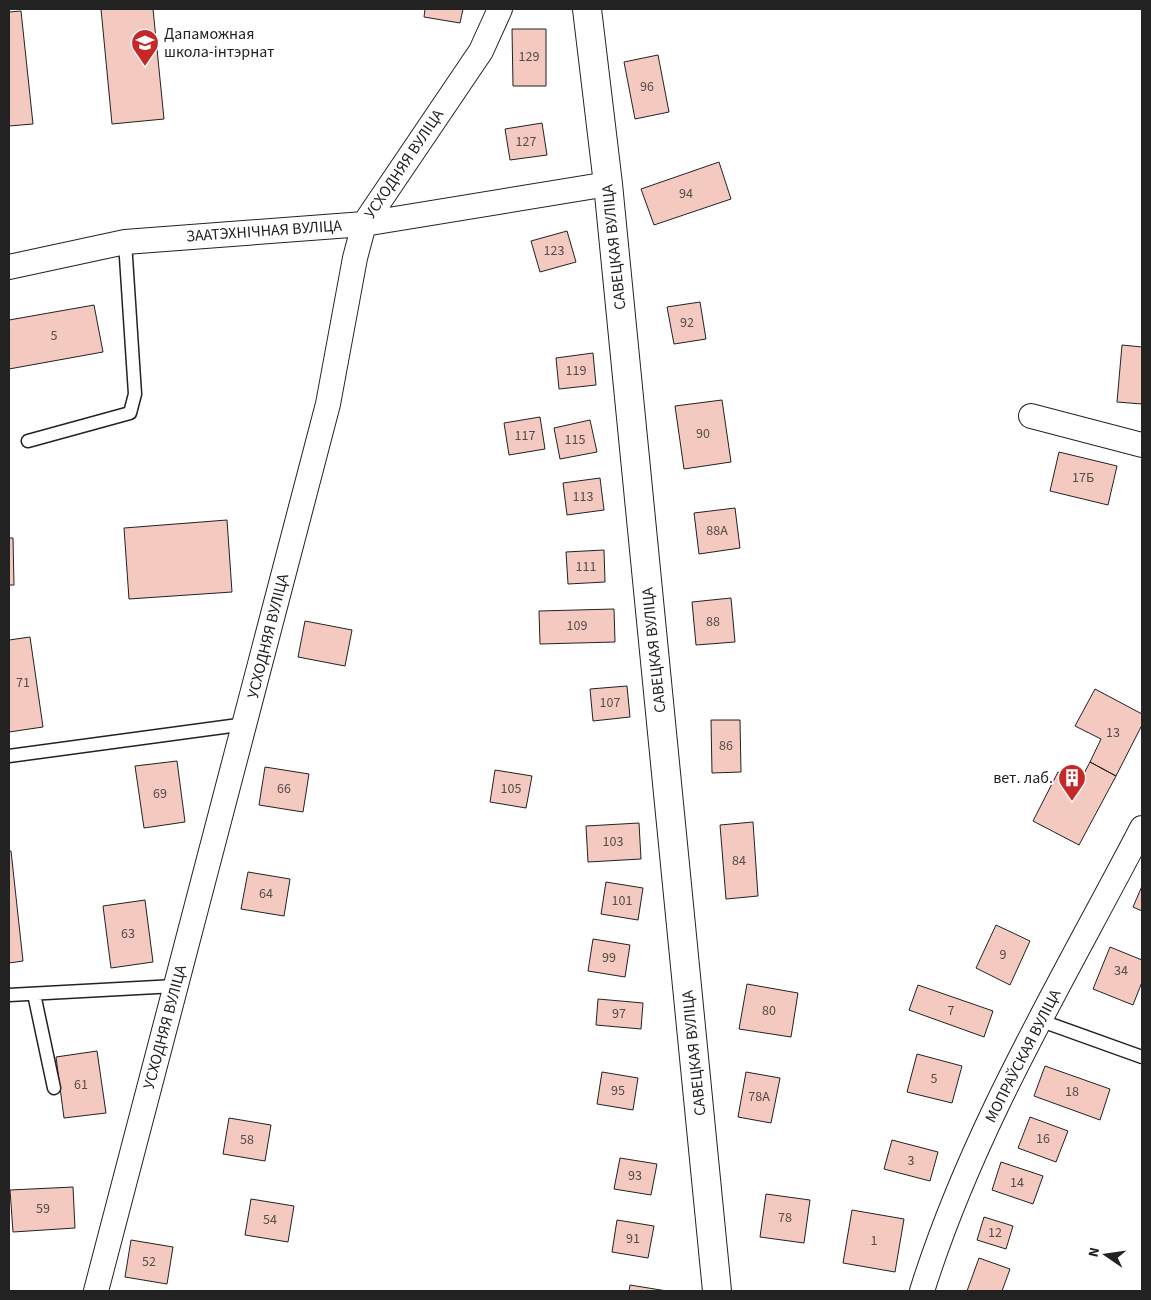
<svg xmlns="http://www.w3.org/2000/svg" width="1151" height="1300" viewBox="0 0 1151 1300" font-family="'Source Sans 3',sans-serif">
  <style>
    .building { fill: #f3c9c0; stroke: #222 }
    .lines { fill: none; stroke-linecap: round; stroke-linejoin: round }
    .service-casing { stroke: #222; stroke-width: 15 }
    .minor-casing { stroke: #222; stroke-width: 26 }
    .tertiary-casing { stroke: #222; stroke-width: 30 }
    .service { stroke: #fff; stroke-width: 12 }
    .minor { stroke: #fff; stroke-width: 24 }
    .tertiary { stroke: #fff; stroke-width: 28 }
    .labels { text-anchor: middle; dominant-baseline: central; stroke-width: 4; stroke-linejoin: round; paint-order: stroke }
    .number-label { font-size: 14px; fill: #564c4a }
    .poi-label { font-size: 16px; fill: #222; stroke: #fff; text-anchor: start }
    .street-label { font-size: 16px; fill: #222; stroke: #fff }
  </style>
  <rect width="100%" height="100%" fill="#fff"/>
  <path class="building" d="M101 9H153L164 119 112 124Z
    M425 9H463L460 23 424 17Z
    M21 11 33 124 9 126V12Z
    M512 29H546V86H513Z
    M658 55 669 112 635 119 624 62Z
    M542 123 547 155 510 160 505 129Z
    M719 162 731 199 654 225 641 189Z
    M567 231 576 262 540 272 531 241Z
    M700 302 706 339 674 344 667 307Z
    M94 305 103 352 9 369V320Z
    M1122 345 1142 347V404L1117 402Z
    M593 353 596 385 559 389 556 358Z
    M722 400 731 462 684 469 675 406Z
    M540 417 545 449 509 455 504 423Z
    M590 420 597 452 560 459 554 428Z
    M1059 452 1117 466 1108 505 1050 491Z
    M600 478 604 510 567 515 563 483Z
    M735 508 740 548 699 554 694 513Z
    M227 520 232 592 129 599 124 528Z
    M9 538H13L14 585H9Z
    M604 550 605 582 568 584 566 552Z
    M731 598 735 642 696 645 692 602Z
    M614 609 615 642 540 644 539 611Z
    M305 621 352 630 345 666 298 657Z
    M30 637 43 727 9 732V640Z
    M627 686 630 717 593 721 590 689Z
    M1095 689 1142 714V725L1116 776 1090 762 1101 739 1075 726Z
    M711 720H740L741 772 712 773Z
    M177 761 185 822 144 828 135 766Z
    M1090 762 1116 776 1079 845 1033 821 1058 772 1079 783Z
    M265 767 309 774 303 812 259 805Z
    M495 770 532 776 526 808 490 802Z
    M753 822 758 896 726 899 720 825Z
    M639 823 641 859 588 862 586 826Z
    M9 851H11L23 961 9 963Z
    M248 872 290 879 284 916 241 909Z
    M606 882 643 888 638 920 601 914Z
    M1142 886V911L1133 907Z
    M145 900 153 962 111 968 103 906Z
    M996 925 1030 941 1010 985 976 968Z
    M593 939 630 945 625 977 588 971Z
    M1110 947 1142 960V982L1133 1005 1093 989Z
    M747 984 798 993 791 1037 739 1029Z
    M918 985 993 1011 984 1037 909 1010Z
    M598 999 643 1003 641 1029 596 1025Z
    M97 1051 106 1113 64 1118 56 1057Z
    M917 1054 962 1066 952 1103 907 1092Z
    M1045 1066 1110 1089 1100 1120 1034 1096Z
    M602 1072 638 1078 633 1110 597 1104Z
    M746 1072 780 1078 771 1123 738 1117Z
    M1030 1117 1068 1131 1056 1162 1018 1148Z
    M229 1118 271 1125 265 1161 223 1154Z
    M892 1140 938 1152 930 1181 884 1169Z
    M620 1158 657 1164 651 1195 614 1189Z
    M1001 1162 1043 1176 1033 1204 992 1190Z
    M73 1187 75 1228 13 1232 10 1190Z
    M766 1194 810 1200 804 1243 760 1237Z
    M251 1199 294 1206 288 1242 245 1235Z
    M852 1210 904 1219 895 1272 843 1263Z
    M984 1217 1013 1226 1006 1249 977 1240Z
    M617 1220 654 1226 648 1258 612 1252Z
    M131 1240 173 1247 167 1284 125 1277Z
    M979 1258 1010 1269 1002 1291H967Z
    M630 1285 667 1291H629Z"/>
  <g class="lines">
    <defs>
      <path id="service" d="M28 441 130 413 135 394 125 242
        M9 756 246 724
        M34 994 54 1088
        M9 995 175 986
        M1039 1020 1142 1057"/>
      <path id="minor" d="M9 267 125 242 364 224 608 184
        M1031 416 1142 445
        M96 1291 328 404 355 258 364 224 481 51 500 9
        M922 1291C973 1128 1063 980 1142 828"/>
      <path id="tertiary" d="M587 9 608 184 717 1291"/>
    </defs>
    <use href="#service" class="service-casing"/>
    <use href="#minor" class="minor-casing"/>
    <use href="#tertiary" class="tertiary-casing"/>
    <use href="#service" class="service"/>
    <use href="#minor" class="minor"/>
    <use href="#tertiary" class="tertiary"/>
  </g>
  <defs>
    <symbol id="school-pin" viewBox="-11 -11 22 30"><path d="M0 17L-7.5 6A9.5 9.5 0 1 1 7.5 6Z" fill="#c62828" stroke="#fff"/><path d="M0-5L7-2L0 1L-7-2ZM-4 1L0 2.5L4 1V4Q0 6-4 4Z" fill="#fff"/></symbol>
    <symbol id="building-pin" viewBox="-11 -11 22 30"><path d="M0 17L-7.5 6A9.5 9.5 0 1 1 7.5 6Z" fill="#c62828" stroke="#fff"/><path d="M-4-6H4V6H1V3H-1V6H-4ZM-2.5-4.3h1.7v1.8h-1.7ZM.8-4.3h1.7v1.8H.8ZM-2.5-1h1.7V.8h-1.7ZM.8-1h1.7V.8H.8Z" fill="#fff"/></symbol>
  </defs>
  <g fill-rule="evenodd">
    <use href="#school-pin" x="129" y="27" width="32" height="43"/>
    <use href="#building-pin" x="1056" y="762" width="32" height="43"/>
  </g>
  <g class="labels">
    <g class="number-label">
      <text x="529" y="57">129</text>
      <text x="647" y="87">96</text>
      <text x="526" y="142">127</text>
      <text x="686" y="194">94</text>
      <text x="554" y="251">123</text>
      <text x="687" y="323">92</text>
      <text x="54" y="336">5</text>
      <text x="576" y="371">119</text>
      <text x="703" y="434">90</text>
      <text x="525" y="436">117</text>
      <text x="575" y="440">115</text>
      <text x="1083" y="478">17Б</text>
      <text x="583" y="497">113</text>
      <text x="717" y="531">88А</text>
      <text x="586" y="567">111</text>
      <text x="713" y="622">88</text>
      <text x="577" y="626">109</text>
      <text x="23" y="683">71</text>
      <text x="610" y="703">107</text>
      <text x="1113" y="733">13</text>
      <text x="726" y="746">86</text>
      <text x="284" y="789">66</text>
      <text x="511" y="789">105</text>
      <text x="160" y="794">69</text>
      <text x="613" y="842">103</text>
      <text x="739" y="861">84</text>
      <text x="266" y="894">64</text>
      <text x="622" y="901">101</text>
      <text x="128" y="934">63</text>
      <text x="1003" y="955">9</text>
      <text x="609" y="958">99</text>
      <text x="1121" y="971">34</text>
      <text x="769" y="1011">80</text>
      <text x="951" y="1011">7</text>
      <text x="619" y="1014">97</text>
      <text x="934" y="1079">5</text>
      <text x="81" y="1085">61</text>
      <text x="618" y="1091">95</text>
      <text x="1072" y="1092">18</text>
      <text x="759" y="1097">78А</text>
      <text x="1043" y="1139">16</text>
      <text x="247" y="1140">58</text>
      <text x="911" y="1161">3</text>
      <text x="635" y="1176">93</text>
      <text x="1017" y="1183">14</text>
      <text x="43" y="1209">59</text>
      <text x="785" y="1218">78</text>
      <text x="270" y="1220">54</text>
      <text x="995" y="1233">12</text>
      <text x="633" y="1239">91</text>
      <text x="874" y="1241">1</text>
      <text x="149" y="1262">52</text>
    </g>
    <g class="poi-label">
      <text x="164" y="34">Дапаможная<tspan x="164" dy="18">школа-інтэрнат</tspan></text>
      <text x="1053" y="778" text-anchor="end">вет. лаб.</text>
    </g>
    <g class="street-label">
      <text transform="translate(404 164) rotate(-56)">УСХОДНЯЯ ВУЛІЦА</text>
      <text transform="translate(264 231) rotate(-4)">ЗААТЭХНІЧНАЯ ВУЛІЦА</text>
      <text transform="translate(614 247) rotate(-96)">САВЕЦКАЯ ВУЛІЦА</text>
      <text transform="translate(268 636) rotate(-76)">УСХОДНЯЯ ВУЛІЦА</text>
      <text transform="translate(654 650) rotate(-96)">САВЕЦКАЯ ВУЛІЦА</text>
      <text transform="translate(165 1027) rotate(-75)">УСХОДНЯЯ ВУЛІЦА</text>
      <text transform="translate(694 1053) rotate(-96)">САВЕЦКАЯ ВУЛІЦА</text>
      <text transform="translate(1023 1056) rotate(-63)">МОПРАЎСКАЯ ВУЛІЦА</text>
    </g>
  </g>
  <rect width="1151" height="1300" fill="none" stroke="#222222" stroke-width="20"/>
  <g transform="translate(1106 1255) rotate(283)" stroke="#ffffff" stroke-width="4" paint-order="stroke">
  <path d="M0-4L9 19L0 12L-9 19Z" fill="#222222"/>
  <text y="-8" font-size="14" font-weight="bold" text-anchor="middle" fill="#222222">N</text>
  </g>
</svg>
